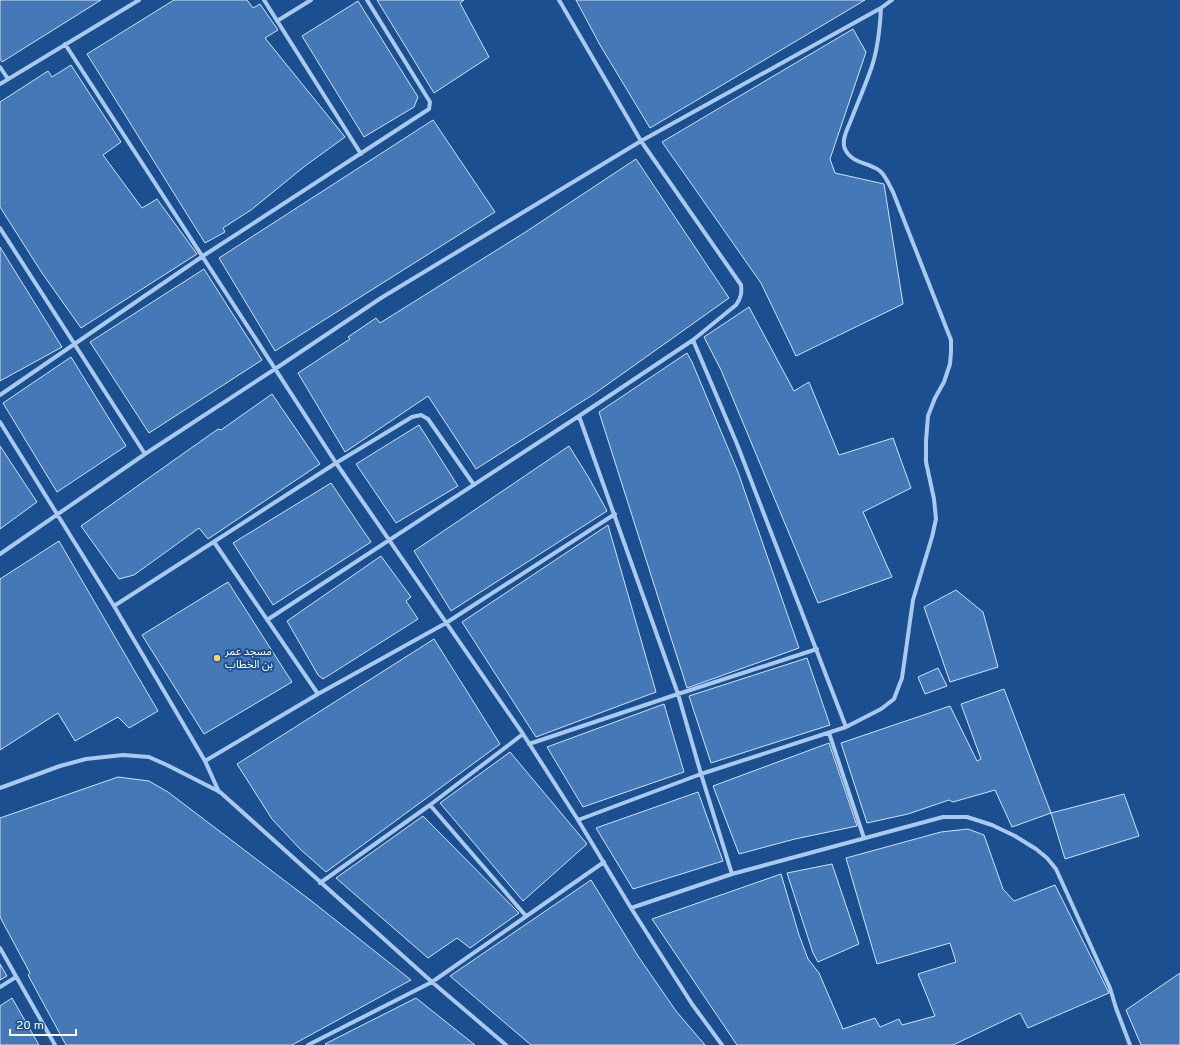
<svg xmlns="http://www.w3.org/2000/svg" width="1180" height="1045" viewBox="0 0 1180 1045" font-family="Overpass,'Noto Sans Arabic',sans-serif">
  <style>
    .building { fill: #4478b7; stroke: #cfe3fa }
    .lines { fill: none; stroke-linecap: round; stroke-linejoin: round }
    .minor { stroke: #a9c9ee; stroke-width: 4 }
    .poi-dot { fill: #ffd166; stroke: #1b4f8f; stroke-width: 1.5 }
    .labels { text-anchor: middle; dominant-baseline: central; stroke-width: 4; stroke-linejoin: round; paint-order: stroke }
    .poi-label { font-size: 11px; fill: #fff; stroke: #1b4f8f; text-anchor: start }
  </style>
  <rect width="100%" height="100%" fill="#1b4f8f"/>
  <path class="building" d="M0 0H101L2 62 0 59Z
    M174 0H247L253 8 260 4 278 30 265 38 345 137 305 166 251 210 223 228 225 232 205 243 87 54Z
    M377 0H464L460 3 489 57 434 93Z
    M576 0H865L650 128 600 45Z
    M358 1 418 97 414 107 364 137 302 36Z
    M853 29 866 52 830 159 835 173 884 184 903 304 796 356 761 283 662 142Z
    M71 65 121 142 103 155 142 208 157 199 197 254 81 328 42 273 0 207V102L48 71 52 77Z
    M433 120 495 212 275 351 219 258Z
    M636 159 729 298 594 394 476 469 428 396 345 452 298 373 350 339 348 337 376 318 380 323 524 233Z
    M0 247 62 347 0 381Z
    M204 269 262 360 149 433 90 342Z
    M749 307 794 391 809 382 839 455 893 438 911 488 863 512 892 577 818 603 721 370 704 337Z
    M687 353 692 362 738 472 799 648 687 688 599 412Z
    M71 357 126 446 57 492 3 403Z
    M272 394 320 464 208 539 199 528 134 575 119 579 81 526 218 429 221 430Z
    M419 425 458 486 396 523 356 464Z
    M0 446 37 502 0 529Z
    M569 446 589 478 607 511 451 611 414 551Z
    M331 483 371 542 273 605 233 543Z
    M608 525 656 692 536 737 462 622Z
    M59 541 158 711 129 728 118 717 75 741 58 713 0 750V579Z
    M381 556 411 597 406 601 418 619 323 679 318 675 287 621Z
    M228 582 292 682 204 734 142 635Z
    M956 590 983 612 998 667 950 682 924 607Z
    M434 639 500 744 326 872 300 849 272 819 237 764Z
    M807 658 830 725 711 763 689 696Z
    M938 668 947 686 925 694 918 677Z
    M1004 689 1051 813 1012 827 995 790 953 802 949 800 908 814 867 823 841 743 950 706 977 761 981 759 961 704Z
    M664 704 684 772 583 807 547 747Z
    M829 743 857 826 795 839 739 854 713 786Z
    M510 752 587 844 523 901 440 803Z
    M118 777 149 781 168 792 314 903 411 980 292 1045H66L28 975 30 973 0 917V818Z
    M698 792 723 861 633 889 596 828Z
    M1124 794 1139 836 1065 859 1051 813Z
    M423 816 519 913 470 948 457 938 428 958 336 878Z
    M968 829 984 835 1003 889 1014 901 1055 885 1109 993 1028 1028 1020 1013 953 1045H737L652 919 781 874 799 935 808 959 819 973 843 1029 875 1018 880 1027 899 1019 902 1025 935 1016 918 974 956 962 950 943 877 964 846 858 941 832Z
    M832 864 859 944 818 962 813 953 787 873Z
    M591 880 638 956 676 1011 705 1045H531L450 976Z
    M0 964 7 976 0 980Z
    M1180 973V1045H1141L1126 1010Z
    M12 998 39 1045H0V1006Z
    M416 998 475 1045H326L325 1044Z"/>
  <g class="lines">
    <path class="minor" d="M264 0 361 154
      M277 21 311 0
      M65 44 336 463 523 734 578 820 631 908 692 1004 722 1045
      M0 67 8 79
      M0 84 139 0
      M0 228 145 454
      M693 340 737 444 846 727
      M0 395 203 256 429 109 430 102 367 0
      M579 416 678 694 701 774 732 874
      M0 422 114 606 205 761 219 792
      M214 542 318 694
      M0 554 145 454 275 369 381 298 641 141 881 8 892 0
      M114 606 336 463 412 417 421 415 428 419 474 485
      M267 620 579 416 693 340 736 305C741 298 742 293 741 285L641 141 559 0
      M829 733 864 838
      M529 744 678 694 817 649
      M205 761 318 694 446 623 615 514
      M0 788 60 766 86 759 123 755 149 757 167 765 220 792 432 982 506 1045
      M430 805 526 916
      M578 820 701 774 846 727 881 709 894 699 902 678 913 600 932 537 936 519 934 499 926 462V441L928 416 935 398 944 382 950 364 951 352V340L893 192C889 185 886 176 880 171 868 162 852 164 845 149 841 140 848 128 851 120 858 102 866 84 872 66 878 48 880 27 881 8
      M320 883 430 805 523 734
      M631 908 732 874 943 817H967L992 825 1015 836 1036 849 1047 858 1056 869 1110 988 1116 1008 1130 1045
      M0 948 55 1045
      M0 987 16 977
      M308 1045 432 982 604 862"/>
  </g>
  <circle class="poi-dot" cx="217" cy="658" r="4"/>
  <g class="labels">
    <g class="poi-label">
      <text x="225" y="652">مسجد عمر<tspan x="225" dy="13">بن الخطاب</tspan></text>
    </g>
  </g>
  <path d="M10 1029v6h66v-6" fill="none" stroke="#ffffff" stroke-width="2"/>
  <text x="16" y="1029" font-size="12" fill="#ffffff" stroke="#1b4f8f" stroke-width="3" paint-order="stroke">20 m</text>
</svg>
